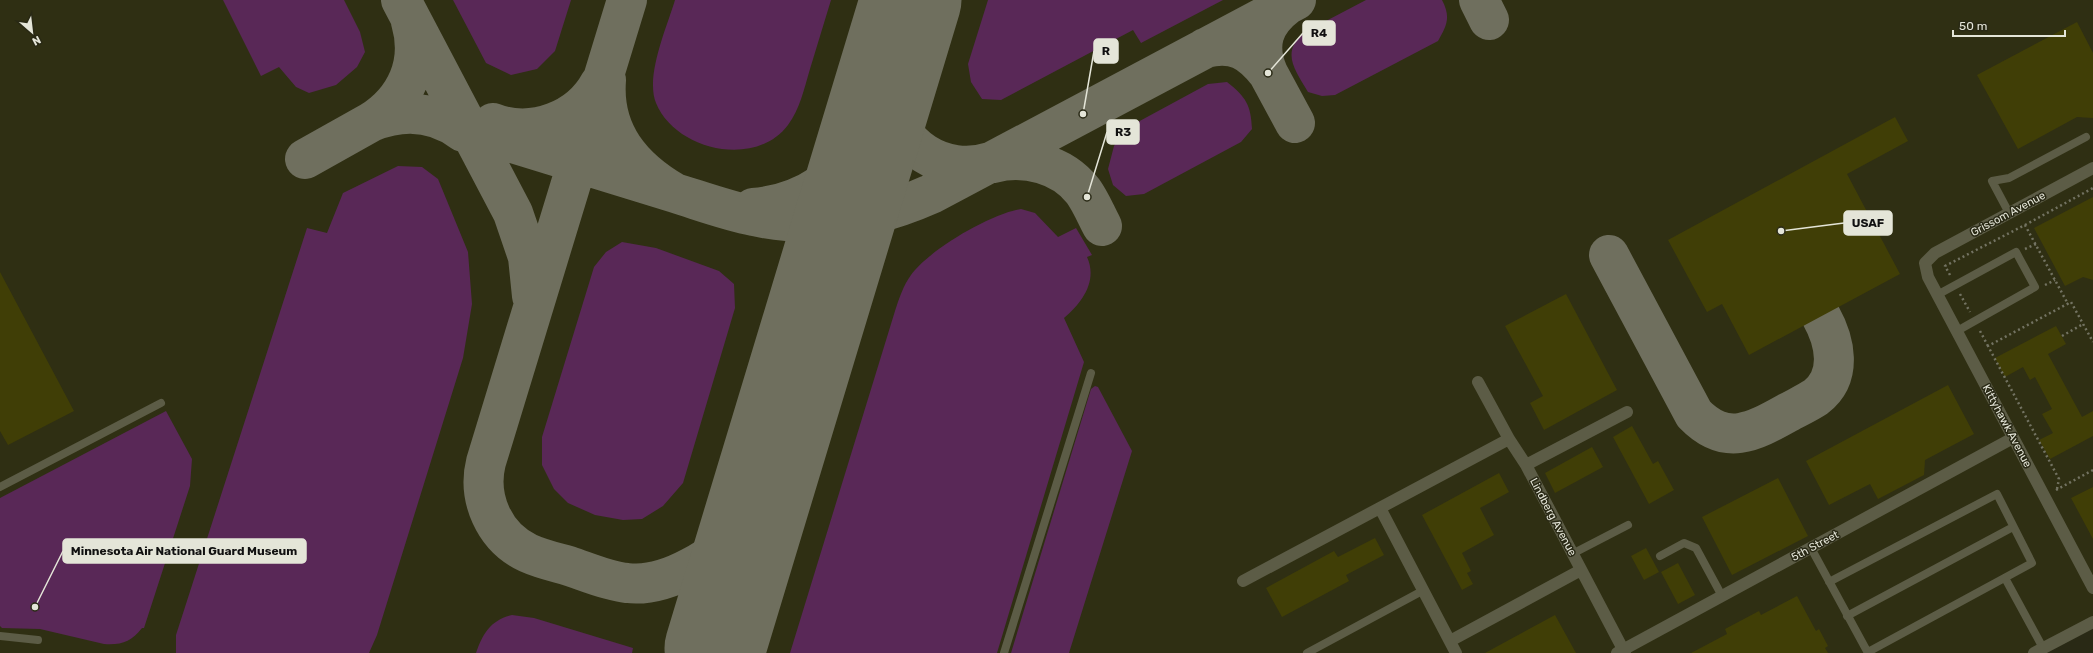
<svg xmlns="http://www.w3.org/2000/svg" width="2093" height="653" viewBox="0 0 2093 653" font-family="Rubik,sans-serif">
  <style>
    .built { fill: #2f2f13 }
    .green { fill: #592857 }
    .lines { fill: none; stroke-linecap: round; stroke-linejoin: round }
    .taxiway { stroke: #6f6f5e; stroke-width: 40 }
    .runway { stroke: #6f6f5e; stroke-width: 101 }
    .building { fill: #403e06 }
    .path { stroke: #737362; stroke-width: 2.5; stroke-dasharray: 2 3; stroke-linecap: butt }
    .lane { stroke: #5c5c46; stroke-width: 8 }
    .street { stroke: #5c5c46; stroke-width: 12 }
    .labels { text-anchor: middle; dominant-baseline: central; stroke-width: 3; stroke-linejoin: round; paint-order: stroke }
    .street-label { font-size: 11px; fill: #e4e5d8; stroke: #292915 }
    .leader { fill: none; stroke: #e4e5d8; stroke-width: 1.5 }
    .callout-dot { fill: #e4e5d8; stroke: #292915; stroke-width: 1.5 }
    .callout { fill: #e4e5d8; stroke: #e4e5d8; stroke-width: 1.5 }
    .callout-label { font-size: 12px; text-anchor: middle; font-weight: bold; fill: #111 }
  </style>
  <rect width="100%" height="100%" fill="#292915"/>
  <path class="built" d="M0 0H2093V622L2035 653H0Z"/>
  <path class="green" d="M223 0H344L360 32 365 52 357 67 336 85 309 93 296 87 279 67 261 76Z
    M453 0H571L555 51 537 69 511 75 486 63Z
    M675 0H831C824 23 817 46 810 69 804 89 800 109 788 125 755 169 675 150 656 103 645 76 667 27 675 0Z
    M988 0H1223L1141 43 1133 30 1001 100 982 99 971 82 968 64Z
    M1366 0H1442C1451 17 1447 25 1438 41L1335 95 1322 96 1308 92C1295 70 1280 52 1305 32Z
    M1227 82C1246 97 1251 105 1252 129L1241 142 1144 194 1126 196 1113 185 1108 169 1114 146 1120 137 1136 123 1208 84Z
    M398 166 422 167 438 179 468 252 472 304 463 358 377 635 369 653H176V635L307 228 327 233 343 193Z
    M1021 209 1035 213 1058 237 1076 228 1092 255 1087 257C1098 281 1082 303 1064 318L1084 362 997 653H790L895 311C899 299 903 286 911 275 929 250 990 214 1021 209Z
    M622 242 656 248 719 271 734 284 735 308 683 483 663 506 642 519 623 520 595 515 568 503 554 489 542 465V437L594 267 606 252Z
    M1095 386 1098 387 1132 451 1069 653H1011L1091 389Z
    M166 411 192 459 190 486 144 628H142C131 642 122 645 104 644L40 629 2 628 0 626V498Z
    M512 615 534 618 633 648 632 653H476C483 633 491 620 512 615Z"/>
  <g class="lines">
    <path class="taxiway" d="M401 0 513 213 528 257 532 296
      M627 0 486 462C477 498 494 537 528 553 541 559 555 562 569 566 587 572 607 581 627 583 666 588 720 556 742 525 754 508 761 489 768 470
      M1479 0 1489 20
      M411 22C423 63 406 100 371 122 403 109 435 111 463 132
      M1205 48C1235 41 1250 51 1268 73 1256 45 1263 23 1287 5
      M1268 73 1295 123
      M440 119 509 142 675 193C632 168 602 133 606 80
      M493 123C533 138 580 120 600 83
      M305 159 371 122
      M993 163C1025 155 1062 164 1083 191 1091 202 1096 215 1102 226
      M675 193C701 201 728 211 754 216 815 230 875 219 931 194L1296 0
      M753 208C803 204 848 175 869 129 875 115 878 100 883 86 888 71 893 57 899 43 895 60 889 80 891 98 895 146 944 177 990 162
      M1609 255 1694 414C1726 447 1753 432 1787 413 1796 408 1807 403 1816 397 1843 376 1835 341 1821 316"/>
    <path class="runway" d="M715 648 911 0"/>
  </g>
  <path class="building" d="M2077 22 2093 53V118L2077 117 2018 149 1977 75Z
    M1895 117 1908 141 1847 174 1900 274 1749 355 1722 304 1707 312 1668 240Z
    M2093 197V280L2083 277 2065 286 2034 228Z
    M0 272 74 411 8 445 0 431Z
    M1566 294 1617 390 1544 430 1530 403 1543 396 1505 326Z
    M2056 326 2066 344 2048 354 2082 417 2093 411V436L2050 459 2039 440 2053 433 2042 414 2052 409 2035 377 2030 380 2023 367 2005 377 1995 358Z
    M1948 385 1974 434 1925 460 1924 475 1878 499 1870 484 1829 505 1806 461Z
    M1632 426 1653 464 1658 461 1674 490 1649 504 1613 437Z
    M1592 447 1603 467 1555 493 1545 473Z
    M1499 473 1509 492 1480 508 1494 535 1462 553 1471 571 1467 573 1473 584 1462 590 1422 515Z
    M1778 478 1808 536 1732 575 1702 517Z
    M2093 487V539L2071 498Z
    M1375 538 1384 555 1346 575 1349 581 1282 617 1266 588 1334 551 1338 557Z
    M1646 548 1659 572 1644 580 1631 556Z
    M1678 563 1695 595 1678 604 1661 572Z
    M1797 596 1816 631 1819 629 1828 646 1825 648 1828 653H1691L1727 634 1725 629 1759 611 1761 615Z
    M1555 615 1576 653H1485Z"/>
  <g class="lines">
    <path class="path" d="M2025 225 2093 188
      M2025 249 2036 244
      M1950 275 1945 266 2025 225 2068 304
      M2045 285 2055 280
      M1960 294 1970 312
      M1980 331 1988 346
      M2062 336 2083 324
      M2057 489 2059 479 1988 346 2071 302 2093 342
      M2056 490 2093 470"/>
    <path class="lane" d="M2009 213 1992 181 2009 178 2086 137
      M1937 295 2016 252 2035 287 1957 331
      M0 487 161 403
      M1811 548 1868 653
      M1572 554 1628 525
      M1660 556 1684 543 1696 548 1722 596
      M2005 578 2043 648
      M1829 582 1997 494 2032 563 1868 652
      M1847 616 2013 527
      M0 636 38 640
      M1004 653 1091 373
      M1307 653 1424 590"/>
    <path class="street" d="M2093 168 1935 253 1925 263 1928 277 2093 588
      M1478 382 1509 439 1526 465 1625 653
      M1526 465 1627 412
      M1380 508 1456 653
      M1243 581 1509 439
      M1450 641 1581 570
      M1617 653 2013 438
      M2034 653 2093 622"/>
  </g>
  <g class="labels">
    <g class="street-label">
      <text transform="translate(2008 214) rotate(-28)">Grissom Avenue</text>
      <text transform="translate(2007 426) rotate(62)">Kittyhawk Avenue</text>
      <text transform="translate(1553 517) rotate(62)">Lindberg Avenue</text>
      <text transform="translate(1815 546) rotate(-28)">5th Street</text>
    </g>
  </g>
  <path class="leader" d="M1268 73L1303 33M1083 114L1094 51M1087 197L1107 132M1781 231L1844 223M35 607L63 551"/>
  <g class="callout-dot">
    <circle cx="1268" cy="73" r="4"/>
    <circle cx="1083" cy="114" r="4"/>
    <circle cx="1087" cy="197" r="4"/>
    <circle cx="1781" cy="231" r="4"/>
    <circle cx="35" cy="607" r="4"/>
  </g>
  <g class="callout">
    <rect x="1303" y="21" width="32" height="24" rx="4"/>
    <rect x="1094" y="39" width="24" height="24" rx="4"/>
    <rect x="1107" y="120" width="32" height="24" rx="4"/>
    <rect x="1844" y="211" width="48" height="24" rx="4"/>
    <rect x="63" y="539" width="243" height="24" rx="4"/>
  </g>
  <g class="callout-label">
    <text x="1319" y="37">R4</text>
    <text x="1106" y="55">R</text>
    <text x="1123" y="136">R3</text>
    <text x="1868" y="227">USAF</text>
    <text x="184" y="555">Minnesota Air National Guard Museum</text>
  </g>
  <g transform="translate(32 32) rotate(152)" stroke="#292915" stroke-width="3" paint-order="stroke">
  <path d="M0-3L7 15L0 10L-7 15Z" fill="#e4e5d8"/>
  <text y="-6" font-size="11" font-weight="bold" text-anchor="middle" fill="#e4e5d8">N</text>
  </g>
  <path d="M1953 30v6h112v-6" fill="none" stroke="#e4e5d8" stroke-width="2"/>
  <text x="1959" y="30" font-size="12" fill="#e4e5d8" stroke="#292915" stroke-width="3" paint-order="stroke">50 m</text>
</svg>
